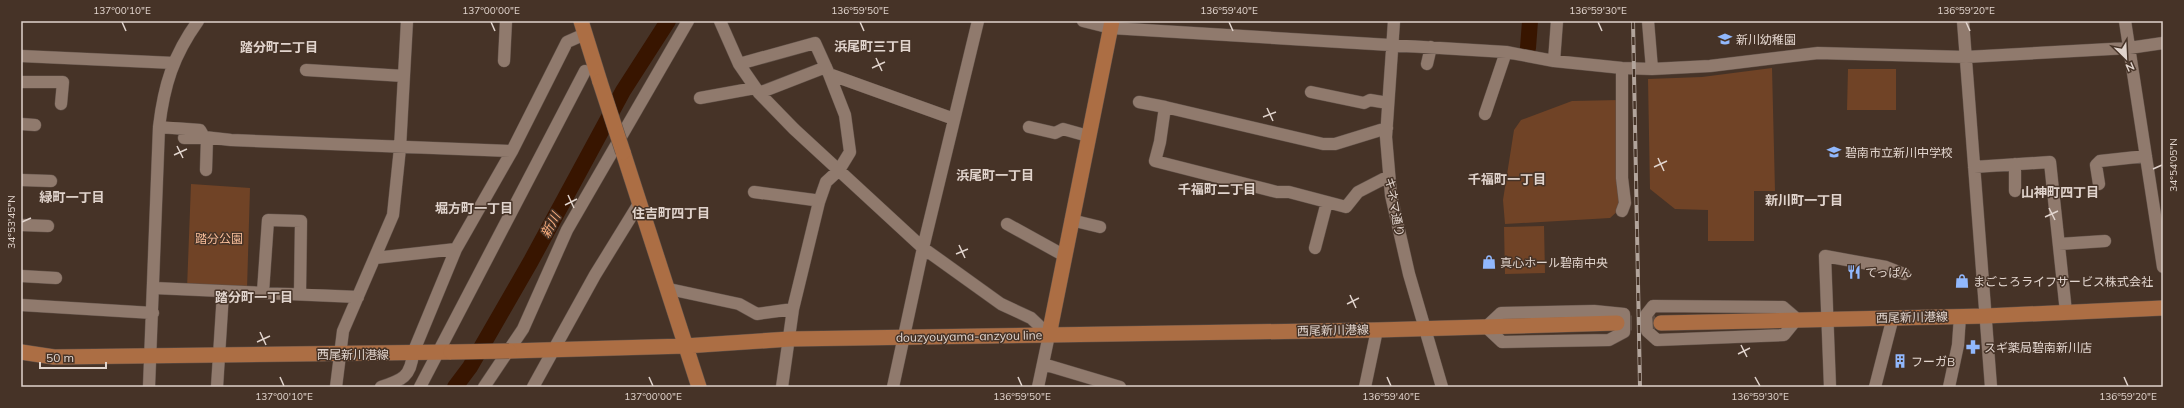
<svg xmlns="http://www.w3.org/2000/svg" width="2184" height="408" viewBox="0 0 2184 408" font-family="Mulish,'Noto Sans JP',sans-serif">
  <style>
    .green { fill: #704326 }
    .lines { fill: none; stroke-linecap: round; stroke-linejoin: round }
    .river { stroke: #381500; stroke-width: 16 }
    .major-tunnel { stroke: #5d4b40; stroke-width: 15; stroke-dasharray: 15 8; stroke-linecap: butt }
    .minor-casing { stroke: #625249; stroke-width: 13 }
    .major-casing { stroke: #625249; stroke-width: 16 }
    .minor { stroke: #907a6d; stroke-width: 12 }
    .major { stroke: #ac6e44; stroke-width: 15 }
    .rail-casing { stroke: #b2a49b; stroke-width: 4 }
    .rail { stroke: #463327; stroke-width: 2.5; stroke-dasharray: 8; stroke-linecap: butt }
    .major-bridge-casing { stroke: #625249; stroke-width: 16; stroke-linecap: butt }
    .major-bridge { stroke: #ac6e44; stroke-width: 15 }
    .ticks { fill: none; stroke: #e1d4cd; stroke-width: 1.5 }
    .labels { text-anchor: middle; dominant-baseline: central; stroke-width: 3; stroke-linejoin: round; paint-order: stroke }
    .poi-label { font-size: 12px; fill: #e1d4cd; stroke: #463327; text-anchor: start }
    .street-label { font-size: 12px; fill: #e1d4cd; stroke: #463327 }
    .park-label { font-size: 12px; fill: #f9be9a; stroke: #463327 }
    .neighbourhood-label { font-size: 13px; font-weight: bold; fill: #e1d4cd; stroke: #463327 }
    .water-label { font-size: 13px; font-style: italic; fill: #fdae7e; stroke: #463327 }
    .neatline { fill: none; stroke: #e1d4cd; stroke-width: 1.5 }
    .ticks-label { font-size: 10px; text-anchor: middle; fill: #e1d4cd }
  </style>
  <rect width="100%" height="100%" fill="#463327"/>
  <path class="green" d="M1772 68 1775 191H1754V241H1708V210L1675 209 1650 189 1648 79 1702 77Z
    M1848 69H1896V110H1847Z
    M1620 100V209L1610 218 1505 224 1503 200 1514 130 1521 120 1572 101Z
    M191 184 250 188 247 289H187Z
    M1544 226 1545 273 1505 274 1504 227Z"/>
  <g class="lines">
    <path class="river" d="M1528 48 1530 21
      M455 387 470 367 531 261 623 91 668 21"/>
    <path class="major-tunnel" d="M1617 323H1661"/>
    <defs>
      <path id="minor" d="M720 21 739 64 759 93 794 129 923 248 1001 304 1031 318 1049 335 1038 387
        M1083 21 1111 28 1506 52 1554 61 1622 68 1652 69 1710 66 1818 53 1966 57 2129 48 2163 43
        M1394 21 1386 137 1391 195 1409 274 1442 387
        M1648 21 1652 69
        M1963 21 1991 387
        M2125 21 2163 267
        M21 56 174 63
        M504 61 506 21
        M1554 61 1557 21
        M739 64 815 43 829 74 845 115 850 152 839 170 826 182 819 202 793 309 782 387
        M1427 64 1431 47
        M1622 68V178L1625 203 1622 211
        M306 70 404 76
        M829 74 954 119
        M21 82H63L61 104
        M1311 92 1364 103 1370 100 1388 103
        M759 93 826 67
        M700 98 755 88
        M1139 102 1165 107
        M1485 114 1506 52
        M21 124 35 125
        M159 127 200 130 204 137 231 140 512 151
        M1029 127 1055 133 1063 129 1088 136
        M1387 128 1335 144H1323L1165 107 1160 142 1155 161 1277 192H1289L1346 207 1358 192 1389 176
        M184 138H207L206 170
        M2015 164V191
        M1974 167 2050 162 2066 312
        M21 180 51 181
        M2099 184 2096 165 2100 161 2146 156
        M754 192 814 200 819 202
        M1071 220 1100 227
        M1007 224 1065 256
        M21 225 48 226
        M2059 244 2105 241
        M1315 248 1327 202
        M375 258 456 249
        M21 276 56 278
        M154 288 358 297
        M669 289 739 304 757 314 793 309
        M263 292 268 220 301 221 300 294
        M21 305 153 313
        M1653 306 1783 307 1797 319 1784 335 1657 340 1647 331 1646 315Z
        M1594 311 1624 314V332L1609 340 1502 342 1486 327 1501 313Z
        M1043 364 1120 387
        M149 387 159 127C164 85 173 56 198 21
        M217 387 223 293
        M336 387 343 331 393 215 400 148 407 21
        M381 387C402 380 411 377 413 353L456 249 512 151 567 42 585 34
        M420 387 585 71
        M484 387 523 329 567 230 688 21
        M533 387 595 275 640 202
        M893 387 923 248 978 21
        M1365 387 1377 330
        M1830 387 1825 256 1886 267 1904 274
        M1875 387 1893 317
        M1949 387 1958 345 1960 316"/>
      <path id="major" d="M581 21 600 82
        M623 152 699 387
        M1661 323 1986 316 2163 308
        M1049 335 1112 21
        M509 351 685 346 790 339 1377 330 1617 323
        M21 352 54 357 451 352"/>
    </defs>
    <use href="#minor" class="minor-casing"/>
    <use href="#major" class="major-casing"/>
    <use href="#minor" class="minor"/>
    <use href="#major" class="major"/>
    <defs>
      <path id="rail" d="M1633 21 1640 387"/>
    </defs>
    <use href="#rail" class="rail-casing"/>
    <use href="#rail" class="rail"/>
    <defs>
      <path id="major-bridge" d="M600 82 623 152
        M451 352 509 351"/>
    </defs>
    <use href="#major-bridge" class="major-bridge-casing"/>
    <use href="#major-bridge" class="major-bridge"/>
  </g>
  <path class="ticks" d="M122 22 126 31M491 22 495 31M860 22 864 31M1229 22 1233 31M1598 22 1602 31M1966 22 1970 31M876 58 882 71M872 68 885 62M1267 108 1273 121M1263 117 1276 112M177 146 183 158M174 155 187 149M1658 158 1664 171M1654 167 1667 161M2153 169 2162 165M568 195 574 208M565 205 577 199M2049 208 2055 220M2045 217 2058 211M22 222 31 218M959 245 965 258M956 254 968 249M1350 295 1356 308M1347 304 1359 298M260 332 266 345M257 342 270 336M1741 345 1747 357M1738 354 1750 348M280 377 284 386M649 377 653 386M1018 377 1022 386M1387 377 1391 386M1755 377 1760 386M2124 377 2128 386"/>
  <defs>
    <symbol id="school-bare" viewBox="-9 -9 18 18"><path d="M0-5L7-2L0 1L-7-2ZM-4 1L0 2.5L4 1V4Q0 6-4 4Z" fill="#91b8fd" stroke="#463327" stroke-width="2.5" paint-order="stroke"/></symbol>
    <symbol id="shop-bare" viewBox="-9 -9 18 18"><path d="M-5-2.5h2.3a2.7 3.5 0 0 1 5.4 0H5L5.5 6h-11ZM-1.5-2.5h3a1.5 2.3 0 0 0-3 0Z" fill="#91b8fd" stroke="#463327" stroke-width="2.5" paint-order="stroke"/></symbol>
    <symbol id="restaurant-bare" viewBox="-9 -9 18 18"><path d="M-5-6h1v4h1v-4h1v4h1v-4h1v5L-1.5 .5V6h-2V.5L-5-1ZM5-6V6H3V1.5H1.5Q1.5-4 5-6Z" fill="#91b8fd" stroke="#463327" stroke-width="2.5" paint-order="stroke"/></symbol>
    <symbol id="pharmacy-bare" viewBox="-9 -9 18 18"><path d="M-2-6h4v4h4v4h-4v4h-4v-4h-4v-4h4Z" fill="#91b8fd" stroke="#463327" stroke-width="2.5" paint-order="stroke"/></symbol>
    <symbol id="building-bare" viewBox="-9 -9 18 18"><path d="M-4-6H4V6H1V3H-1V6H-4ZM-2.5-4.3h1.7v1.8h-1.7ZM.8-4.3h1.7v1.8H.8ZM-2.5-1h1.7V.8h-1.7ZM.8-1h1.7V.8H.8Z" fill="#91b8fd" stroke="#463327" stroke-width="2.5" paint-order="stroke"/></symbol>
  </defs>
  <g fill-rule="evenodd">
    <use href="#school-bare" x="1715" y="29" width="20" height="20"/>
    <use href="#school-bare" x="1824" y="142" width="20" height="20"/>
    <use href="#shop-bare" x="1479" y="252" width="20" height="20"/>
    <use href="#restaurant-bare" x="1844" y="262" width="20" height="20"/>
    <use href="#shop-bare" x="1952" y="271" width="20" height="20"/>
    <use href="#pharmacy-bare" x="1963" y="337" width="20" height="20"/>
    <use href="#building-bare" x="1890" y="351" width="20" height="20"/>
  </g>
  <g class="labels">
    <g class="poi-label">
      <text x="1736" y="39">新川幼稚園</text>
      <text x="1845" y="152">碧南市立新川中学校</text>
      <text x="1500" y="262">真心ホール碧南中央</text>
      <text x="1865" y="272">てっぱん</text>
      <text x="1973" y="281">まごころライフサービス株式会社</text>
      <text x="1984" y="347">スギ薬局碧南新川店</text>
      <text x="1911" y="361">フーガB</text>
    </g>
    <g class="street-label">
      <text transform="translate(1395 207) rotate(80)">キネマ通り</text>
      <text transform="translate(1912 317) rotate(-1)">西尾新川港線</text>
      <text transform="translate(1333 330) rotate(-1)">西尾新川港線</text>
      <text transform="translate(969 336) rotate(-1)">douzyouyama-anzyou line</text>
      <text x="353" y="354">西尾新川港線</text>
    </g>
    <g class="park-label">
      <text x="219" y="238">踏分公園</text>
    </g>
    <g class="neighbourhood-label">
      <text x="873" y="46">浜尾町三丁目</text>
      <text x="279" y="47">踏分町二丁目</text>
      <text x="995" y="175">浜尾町一丁目</text>
      <text x="1507" y="179">千福町一丁目</text>
      <text x="1217" y="189">千福町二丁目</text>
      <text x="2060" y="192">山神町四丁目</text>
      <text x="72" y="197">緑町一丁目</text>
      <text x="1804" y="200">新川町一丁目</text>
      <text x="474" y="208">堀方町一丁目</text>
      <text x="671" y="213">住吉町四丁目</text>
      <text x="254" y="297">踏分町一丁目</text>
    </g>
    <g class="water-label">
      <text transform="translate(550 225) rotate(-62)">新川</text>
    </g>
  </g>
  <rect width="2184" height="408" fill="none" stroke="#463327" stroke-width="44"/>
  <g transform="translate(2126 58) rotate(156)" stroke="#463327" stroke-width="3" paint-order="stroke">
  <path d="M0-3L7 15L0 10L-7 15Z" fill="#e1d4cd"/>
  <text y="-6" font-size="11" font-weight="bold" text-anchor="middle" fill="#e1d4cd">N</text>
  </g>
  <path d="M40 362v6h66v-6" fill="none" stroke="#e1d4cd" stroke-width="2"/>
  <text x="46" y="362" font-size="12" fill="#e1d4cd" stroke="#463327" stroke-width="3" paint-order="stroke">50 m</text>
  <rect x="22" y="22" width="2140" height="364" class="neatline"/>
  <g class="ticks-label">
    <text x="122" y="14">137°00'10"E</text>
    <text x="491" y="14">137°00'00"E</text>
    <text x="860" y="14">136°59'50"E</text>
    <text x="1229" y="14">136°59'40"E</text>
    <text x="1598" y="14">136°59'30"E</text>
    <text x="1966" y="14">136°59'20"E</text>
    <text transform="translate(2173 165) rotate(-90)" y="4">34°54'05"N</text>
    <text transform="translate(11 222) rotate(-90)" y="4">34°53'45"N</text>
    <text x="284" y="400">137°00'10"E</text>
    <text x="653" y="400">137°00'00"E</text>
    <text x="1022" y="400">136°59'50"E</text>
    <text x="1391" y="400">136°59'40"E</text>
    <text x="1760" y="400">136°59'30"E</text>
    <text x="2128" y="400">136°59'20"E</text>
  </g>
</svg>
